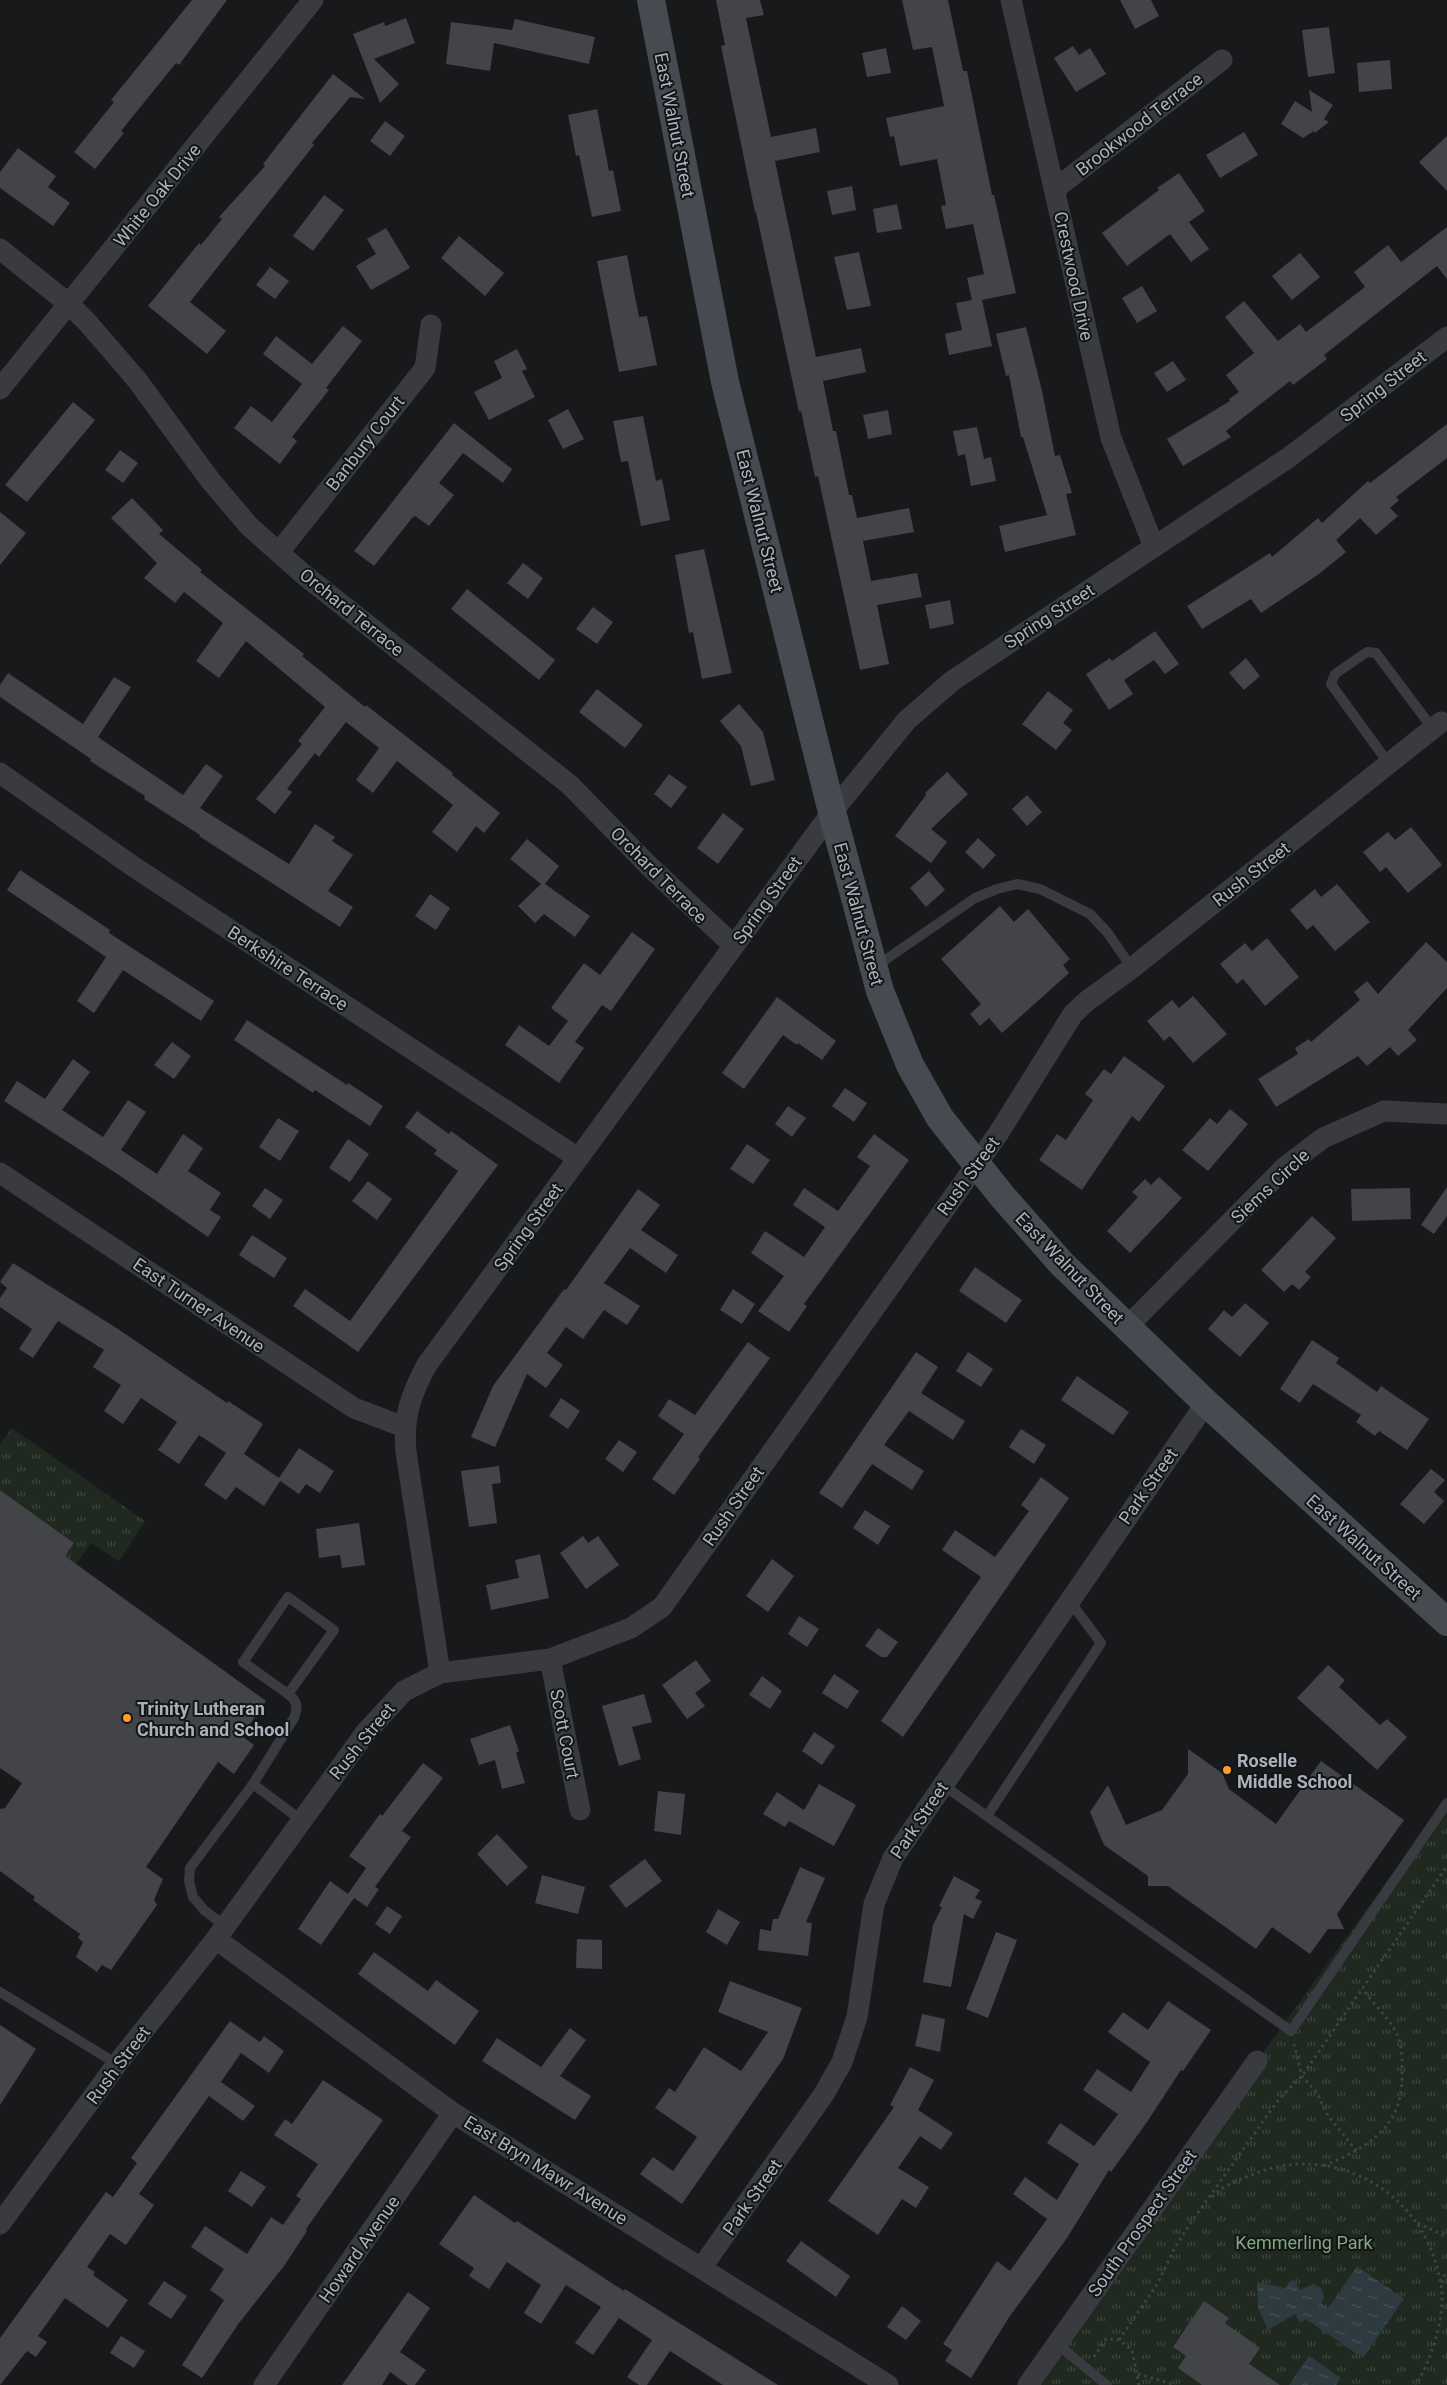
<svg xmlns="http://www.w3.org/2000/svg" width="1447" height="2385" viewBox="0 0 1447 2385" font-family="Roboto,sans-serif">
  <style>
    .park { fill: url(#park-tufts) }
    .water { fill: url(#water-ripples) }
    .building { fill: #424448 }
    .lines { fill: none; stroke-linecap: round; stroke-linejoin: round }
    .path { stroke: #3f4247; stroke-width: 3; stroke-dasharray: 2.5 4; stroke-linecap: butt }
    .lane { stroke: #393b40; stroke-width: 10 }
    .street { stroke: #393b40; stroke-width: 21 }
    .secondary { stroke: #474a50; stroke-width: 28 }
    .poi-dot { fill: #ff9a2c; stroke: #131416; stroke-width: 2 }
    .labels { text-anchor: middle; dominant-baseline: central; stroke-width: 4; stroke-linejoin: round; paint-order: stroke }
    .street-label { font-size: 18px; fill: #a9b2bc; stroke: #131416 }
    .poi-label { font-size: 18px; font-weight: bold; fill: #a9b2bc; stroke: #131416; text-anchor: start }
    .park-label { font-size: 18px; fill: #82a87f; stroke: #131416 }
  </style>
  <defs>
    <pattern id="park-tufts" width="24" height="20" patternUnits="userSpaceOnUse" patternTransform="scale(1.25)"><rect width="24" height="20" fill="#202920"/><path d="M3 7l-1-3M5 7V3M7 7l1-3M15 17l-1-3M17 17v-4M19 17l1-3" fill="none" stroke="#3e463e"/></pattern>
    <pattern id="water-ripples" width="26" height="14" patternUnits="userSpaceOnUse" patternTransform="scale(1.25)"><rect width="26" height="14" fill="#2d3a40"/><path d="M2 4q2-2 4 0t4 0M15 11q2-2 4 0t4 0" fill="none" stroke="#49545a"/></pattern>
  </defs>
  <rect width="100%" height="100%" fill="#18191b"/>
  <path class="park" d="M12 1428 145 1521 119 1561 91 1543 76 1564 65 1556 74 1543 0 1490V1444Z
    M1447 1798V2385H1029L1257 2061Z"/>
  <path class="water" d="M1357 2266 1404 2299 1363 2358 1306 2319 1300 2323 1295 2314 1268 2330 1258 2308 1257 2282 1285 2288 1290 2281H1295L1300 2290 1313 2284C1321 2287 1323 2290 1324 2298L1321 2303 1328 2309Z
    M1309 2356 1341 2378 1336 2385H1289Z"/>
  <path class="building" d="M192 0H227L179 65 176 63 121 131 124 133 95 169 74 152 114 102 111 100Z
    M716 0H760L764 15 746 18 771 137 816 128 820 152 775 161 816 357 861 348 866 372 823 381 833 431H836L849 495H852L857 518 909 508 914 532 863 541 871 581 917 573 922 597 877 605 889 664 860 670 818 476 815 477 801 411 799 412 756 212H755L721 46 725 45Z
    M902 0H948L963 71H967L992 195H994L1016 293 982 300 992 346 949 355 945 334 962 330 956 303 972 300 967 278 984 274 973 224 946 229 941 206 946 205 937 159 900 166 894 136 890 137 886 118 944 106 932 47 913 50Z
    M1120 0H1151L1159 16 1135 29Z
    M406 18 415 43 374 59 399 84 380 103 353 34 384 22 385 26Z
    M515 19 595 37 589 64 494 43 490 71 446 64 451 22 512 30Z
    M1329 27 1335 73 1308 77 1302 30Z
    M1073 46 1079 55 1090 48 1106 74 1076 92 1054 58Z
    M886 48 891 73 867 77 862 53Z
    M1390 60 1392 89 1359 92 1357 63Z
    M333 74 365 99 350 97 312 143 314 145 190 302 226 331 207 354 148 306 199 243 201 245 222 219 219 217 265 166 263 164Z
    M1309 90 1333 105 1324 119 1329 122 1315 133 1314 131 1303 138 1281 124 1295 101 1312 112Z
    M597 109 609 171 613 170 621 211 592 217 579 155 576 156 568 115Z
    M385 121 405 136 390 156 370 141Z
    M1244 132 1258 155 1220 178 1206 155Z
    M1447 136V191L1419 162Z
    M18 148 56 176 48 187 70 203 53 226 0 188V172Z
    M1179 173 1205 211 1189 222 1209 249 1191 262 1170 234 1127 266 1102 233 1159 190 1157 188Z
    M852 186 856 210 832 215 827 191Z
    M324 195 344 210 313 251 293 236Z
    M897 204 902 229 877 233 873 209Z
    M1447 227V279L1437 266 1324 355 1327 359 1293 385 1290 381 1226 431 1231 437 1183 466 1167 439 1230 401 1229 399 1239 392 1226 375 1254 353 1225 317 1244 301 1278 341 1300 324 1306 332 1365 287 1354 272 1388 245 1401 262Z
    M386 228 410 268 371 290 356 266 376 254 367 239Z
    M459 236 504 273 485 296 441 258Z
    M859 252 871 306 847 310 834 257Z
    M1300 253 1320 277 1292 300 1272 276Z
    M627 255 639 317 647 316 657 365 619 372 597 261Z
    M270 267 289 281 275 299 256 285Z
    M1142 286 1157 311 1137 323 1122 298Z
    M343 326 362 341 326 388 329 390 292 437 297 441 280 464 234 428 251 406 272 422 302 384 263 354 276 336 312 364Z
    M1026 327 1042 391 1055 456 1060 455 1072 493 1066 494 1076 535 1005 552 999 526 1047 515 1023 437H1021L1009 375 1006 376 996 334Z
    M517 349 527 369 522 371 535 397 489 420 474 392 502 378 494 361Z
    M1173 361 1186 380 1167 392 1154 373Z
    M73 402 95 420 27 502 5 485Z
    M568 409 584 439 563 449 548 420Z
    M888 410 892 434 868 439 863 415Z
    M643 416 656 481 662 479 670 520 641 526 628 461 621 462 613 421Z
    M454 423 512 469 503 483 463 453 439 483 454 495 429 526 415 516 412 518 374 566 354 551Z
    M1447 424V458L1396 497 1399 500 1390 508 1398 516 1376 535 1360 518 1336 540 1346 552 1319 574 1261 613 1251 599 1202 629 1187 606 1270 553 1272 557 1318 518 1322 523 1368 481 1370 483Z
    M977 427 984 459 991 457 996 481 971 486 965 454 958 456 953 431Z
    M120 450 138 463 123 483 105 470Z
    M132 498 163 530 159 534 202 570 200 572 304 654 302 656 365 707 366 705 453 773 452 775 500 813 484 833 476 826 457 852 432 832 453 805 397 761 373 793 356 780 379 748 346 722 319 757 315 753 287 789 292 792 275 814 256 799 302 744 298 741 325 707 246 641 219 678 196 661 223 623 184 592 175 603 144 578 157 563 111 518Z
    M0 512 26 533 0 565Z
    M704 549 732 673 702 679 693 632 689 633 675 555Z
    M523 563 543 578 528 599 507 583Z
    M467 589 555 660 539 680 451 609Z
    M950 600 954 624 930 629 925 605Z
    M593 607 613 622 597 644 576 629Z
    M1155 631 1179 664 1165 674 1154 660 1124 680 1133 694 1109 710 1086 674 1110 658 1112 661Z
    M1246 658 1260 676 1244 690 1229 673Z
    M8 673 83 724 114 677 131 687 98 737 183 795 206 764 223 776 200 808 289 864 315 824 335 837 332 841 353 855 328 891 353 907 340 927 199 836 200 835 144 799 145 796 90 761 91 759 0 697V685Z
    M597 689 643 725 625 748 579 712Z
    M1048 691 1073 710 1063 723 1072 730 1056 750 1022 724Z
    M739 704 763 732 775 780 751 786 741 746 720 721Z
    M947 772 968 794 931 829 947 842 931 863 895 836 926 795 925 793Z
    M669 774 687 787 671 808 654 794Z
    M1027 795 1042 812 1027 826 1012 809Z
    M723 813 744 829 718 864 697 848Z
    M1411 827 1442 865 1408 893 1386 867 1380 872 1363 852 1388 832 1395 840Z
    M978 838 996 855 983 869 965 852Z
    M527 839 559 866 545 884 590 916 575 937 544 914 535 923 518 906 541 884 510 859Z
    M20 870 110 930 109 933 214 1001 201 1021 123 970 94 1013 77 1001 106 957 7 890Z
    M929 871 945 890 926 907 910 888Z
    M1337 884 1370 922 1335 951 1313 925 1307 930 1290 910 1315 889 1321 897Z
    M430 894 450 908 436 930 415 916Z
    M1000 906 1014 922 1028 909 1070 959 1063 965 1069 973 1002 1033 989 1018 980 1026 970 1014 981 1004 941 959Z
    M632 932 655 949 611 1011 602 1005 575 1042 584 1048 559 1083 505 1045 519 1025 549 1046 568 1021 551 1008 584 963 600 975Z
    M1267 938 1299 977 1265 1006 1243 979 1237 984 1220 964 1245 943 1252 951Z
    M1426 942 1447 962V988L1408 1030 1417 1040 1398 1056 1390 1047 1367 1066 1358 1056 1276 1107 1258 1079 1298 1054 1295 1048 1309 1039 1311 1042 1360 1000 1354 992 1367 981 1378 994Z
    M1193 996 1227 1034 1193 1063 1170 1036 1164 1041 1147 1021 1172 1000 1179 1008Z
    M777 997 836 1041 822 1060 798 1043 797 1045 783 1035 744 1089 722 1073Z
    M247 1020 347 1085 348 1083 383 1106 370 1126 315 1090 313 1093 234 1040Z
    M172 1042 191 1056 174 1079 154 1065Z
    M1124 1056 1165 1086 1139 1122 1132 1116 1082 1190 1039 1160 1057 1134 1066 1140 1093 1100 1085 1094 1104 1069 1111 1074Z
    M73 1059 90 1072 62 1110 103 1137 128 1100 146 1112 121 1150 157 1174 183 1134 203 1148 188 1171 221 1193 210 1210 221 1217 208 1237 116 1173 4 1101 17 1081 45 1099Z
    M845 1088 867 1103 854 1122 832 1106Z
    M788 1106 806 1118 792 1137 775 1124Z
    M1230 1109 1248 1124 1208 1171 1182 1150 1210 1118 1217 1124Z
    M417 1111 449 1134 451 1131 498 1165 358 1352 293 1306 305 1289 350 1321 458 1171 434 1154 437 1150 405 1127Z
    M278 1118 299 1131 280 1161 259 1147Z
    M874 1134 909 1160 804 1304 807 1306 789 1332 758 1311 784 1276 751 1253 765 1231 804 1257 825 1227 793 1205 804 1188 838 1211 870 1166 857 1157Z
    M348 1139 369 1154 350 1182 329 1168Z
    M747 1144 770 1160 753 1184 730 1169Z
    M1159 1177 1182 1198 1130 1253 1107 1231 1138 1197 1132 1192 1145 1179 1151 1185Z
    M368 1181 392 1199 377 1220 352 1201Z
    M1447 1187V1216L1434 1234 1421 1225Z
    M265 1188 283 1200 270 1219 252 1206Z
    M1410 1188 1411 1219 1352 1221 1351 1189Z
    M638 1189 660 1205 641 1230 678 1255 666 1273 630 1248 604 1283 640 1306 627 1325 604 1310 583 1339 566 1327 547 1353 563 1365 546 1388 527 1374 495 1447 471 1437 493 1386 564 1289 566 1290Z
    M1312 1216 1336 1238 1305 1272 1311 1277 1299 1290 1292 1284 1284 1292 1261 1270Z
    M252 1235 287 1258 274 1278 239 1255Z
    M13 1263 118 1329 227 1403 228 1401 263 1424 244 1454 279 1478 299 1448 334 1471 320 1493 306 1484 299 1494 280 1481 264 1506 236 1487 226 1500 204 1485 226 1453 199 1435 179 1464 158 1450 177 1422 141 1398 123 1424 104 1411 121 1385 93 1367 104 1350 58 1321 33 1358 19 1349 32 1329 0 1307V1298L7 1288 0 1282Z
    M975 1267 1022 1300 1006 1323 959 1291Z
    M733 1289 755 1304 742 1324 720 1310Z
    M1245 1303 1269 1323 1240 1357 1208 1329 1224 1310 1232 1317Z
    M1312 1340 1339 1358 1336 1363 1377 1392 1381 1386 1429 1419 1407 1450 1379 1431 1375 1436 1356 1422 1361 1415 1313 1384 1300 1403 1280 1389Z
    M748 1342 770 1358 698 1457 700 1459 674 1495 652 1479 684 1434 658 1416 669 1399 695 1415Z
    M916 1352 938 1367 921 1393 965 1421 953 1440 909 1411 884 1445 924 1471 912 1490 872 1464 842 1508 819 1493Z
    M968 1352 993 1369 981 1387 956 1371Z
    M1077 1376 1129 1412 1113 1435 1061 1400Z
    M561 1398 580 1411 568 1429 549 1416Z
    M1021 1429 1046 1445 1034 1464 1009 1447Z
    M619 1440 637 1452 623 1472 605 1459Z
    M499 1466 501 1483 492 1484 497 1523 469 1527 461 1471Z
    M1431 1469 1445 1480 1434 1492 1444 1501 1424 1524 1400 1504Z
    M1041 1477 1069 1498 903 1737 881 1721 981 1577 942 1550 955 1530 995 1557 1029 1511 1021 1505Z
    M0 1490 74 1543 65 1556 266 1701 242 1736 254 1745 234 1774 218 1762 146 1867 163 1879 154 1900 157 1905 111 1970 102 1965 97 1972 76 1957 83 1942 78 1938 80 1934 33 1900 35 1897 0 1871V1809L5 1808 22 1783 0 1768Z
    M865 1510 890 1526 878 1545 853 1528Z
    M359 1523 365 1565 342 1568 340 1555 319 1558 316 1529Z
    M583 1536 588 1543 598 1536 619 1565 586 1589 560 1553Z
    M540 1554 549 1598 491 1610 486 1585 519 1578 515 1560Z
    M772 1559 794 1576 768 1612 746 1596Z
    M799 1616 819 1629 807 1647 788 1634Z
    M878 1628 898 1642 887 1657H881L865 1646Z
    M696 1660 711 1681 695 1693 705 1706 687 1719 662 1685Z
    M1328 1665 1345 1680 1339 1687 1380 1725 1387 1719 1407 1737 1377 1770 1297 1698Z
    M834 1674 859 1691 847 1709 822 1693Z
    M762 1676 782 1691 770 1709 749 1695Z
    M644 1694 652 1722 632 1727 641 1759 619 1766 602 1706Z
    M510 1725 519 1751 516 1753 525 1783 502 1789 495 1760 479 1765 470 1739Z
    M814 1732 835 1746 822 1765 802 1751Z
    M1188 1749 1222 1773 1229 1789 1276 1824 1321 1761 1404 1820 1337 1914 1344 1929H1328L1310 1954 1272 1927 1256 1949 1168 1886H1148V1876L1104 1845 1090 1812 1108 1785 1126 1825 1162 1810 1188 1774Z
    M423 1763 443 1778 402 1831 411 1837 375 1887 379 1889 367 1907 354 1898 321 1945 298 1929 330 1881 348 1894 366 1868 349 1856 380 1814 382 1816Z
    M819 1784 856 1805 834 1846 789 1821 785 1827 763 1814 777 1792 804 1810Z
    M658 1791 685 1794 681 1835 654 1831Z
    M497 1834 528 1867 507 1886 477 1854Z
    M645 1859 662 1881 626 1908 609 1886Z
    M800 1867 825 1878 806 1922 812 1923 808 1956 758 1950 760 1929 771 1931 773 1919H778Z
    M542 1875 585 1887 578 1914 535 1903Z
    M954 1876 980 1890 975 1898 982 1901 973 1919 964 1914 951 1987 923 1982 933 1925 942 1907 939 1906Z
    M387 1906 402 1916 390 1934 375 1924Z
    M718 1909 740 1922 727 1945 706 1932Z
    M996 1932 1017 1940 988 2018 966 2009Z
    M577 1939 602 1940V1969L576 1968Z
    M374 1952 428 1991 436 1980 479 2011 455 2045 358 1974Z
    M730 1981 802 2008 783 2059 682 2204 640 2174 653 2157 673 2171 697 2137 655 2108 669 2088 675 2092 704 2047 741 2071 768 2032 718 2012Z
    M1168 2001 1211 2030 1183 2071 1181 2070 1147 2122 1111 2172 1109 2170 1067 2238 1010 2316 971 2378 945 2361 952 2350 943 2344 997 2261 1010 2271 1047 2219 1013 2194 1025 2177 1057 2200 1079 2164 1047 2143 1060 2123 1094 2146 1118 2114 1083 2090 1097 2069 1131 2092 1150 2062 1108 2032 1123 2012 1148 2030Z
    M922 2014 945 2019 940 2052 915 2046Z
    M230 2021 260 2042 264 2036 284 2051 269 2073 241 2053 221 2082 255 2106 243 2121 209 2096 139 2194 154 2205 126 2245 110 2234 87 2267 95 2272 93 2275 128 2300 108 2328 65 2298 38 2336 47 2342 36 2357 27 2351 0 2385V2338L106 2192 113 2197 137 2163 131 2158Z
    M0 2025 36 2049 0 2105Z
    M570 2028 586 2040 560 2076 591 2096 575 2120 482 2061 497 2038 541 2067Z
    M910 2067 934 2080 918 2110 953 2133 941 2150 920 2136 898 2168 929 2187 916 2208 902 2199 878 2235 828 2201 894 2107 890 2105Z
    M323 2080 383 2120 306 2229 307 2231 284 2266 239 2323 202 2378 182 2365 224 2300 210 2290 224 2269 191 2247 205 2226 247 2254 271 2217 283 2225 301 2199 296 2196 318 2164 274 2135 285 2119 292 2124Z
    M241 2171 266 2187 252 2207 228 2191Z
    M474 2195 515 2223 517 2221 624 2291 625 2289 778 2385H723L670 2351 647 2385H639L627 2377 652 2340 619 2318 593 2355 575 2343 601 2307 566 2285 541 2324 524 2313 541 2285 507 2262 489 2289 469 2276 474 2268 439 2244Z
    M801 2241 850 2276 836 2297 786 2261Z
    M164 2281 187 2296 171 2319 148 2304Z
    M408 2292 430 2308 400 2352 426 2370 415 2385H408L390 2372 382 2385H342Z
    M1204 2301 1229 2318 1225 2323 1260 2348 1249 2364 1280 2385H1202L1178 2368 1186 2356 1173 2347Z
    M902 2306 921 2321 906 2340 887 2327Z
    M121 2336 145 2351 134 2368 110 2353Z"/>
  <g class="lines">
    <path class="path" d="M1294 2044 1302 2076 1317 2093 1328 2116 1357 2151
      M1324 2166C1370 2146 1405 2126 1402 2069 1402 2059 1402 2048 1399 2039 1392 2021 1374 2004 1362 1989
      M1212 2197C1226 2183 1244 2178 1262 2171 1339 2145 1421 2194 1438 2272 1440 2279 1442 2287 1442 2294 1443 2323 1431 2360 1416 2385
      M1418 2223 1447 2237
      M1440 2282 1447 2272
      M1119 2340 1158 2283 1174 2249 1190 2224 1279 2099 1302 2076 1447 1866
      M1094 2357 1106 2339 1119 2340 1132 2350 1139 2385
      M1138 2374 1176 2385"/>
    <path class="lane" d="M1389 764 1331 684 1335 674 1367 652 1376 653 1433 729
      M875 967 975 898 997 889 1017 884 1040 889 1090 914 1107 932 1132 968
      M253 1784 294 1718C298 1706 298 1702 288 1694L334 1630 288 1597 243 1662 288 1694
      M943 1785 1291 2031 1447 1803
      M987 1816 1101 1643 1069 1600
      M225 1926 204 1910 193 1897 189 1881 190 1868 253 1784 301 1820
      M0 1992 117 2064
      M1057 2344 1107 2385"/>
    <path class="street" d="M1011 0 1111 438 1154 547
      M1055 189 1222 60
      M0 249 69 304 87 322 137 380 210 480 249 526 303 574 570 785 648 865 734 946
      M0 389 313 0
      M279 552 425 368 431 325
      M0 773 134 867 578 1158
      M0 1173 354 1408 404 1427
      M1127 1327 1285 1167 1323 1138 1384 1111 1447 1114
      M550 1659 580 1810
      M440 1673 406 1452C403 1417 410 1397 426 1366L832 812 907 720 952 681 1288 458 1447 337
      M216 1939 453 2113 888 2385
      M0 2224 117 2064 216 1939 366 1732 404 1691 440 1673 550 1659 631 1628 662 1607 998 1134 1073 1014 1087 1001 1132 968 1441 722
      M702 2267 824 2094 842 2062 857 2017 874 1904 893 1858 1206 1403
      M264 2385 453 2113
      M1028 2385 1257 2061"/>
    <path class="secondary" d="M651 0 725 382 832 812 880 991 910 1065 940 1118 1002 1196 1062 1264 1206 1403 1447 1622"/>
  </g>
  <g class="poi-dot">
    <circle cx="127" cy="1718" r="5"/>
    <circle cx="1227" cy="1770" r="5"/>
  </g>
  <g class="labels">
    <g class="street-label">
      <text transform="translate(1139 124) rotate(-38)">Brookwood Terrace</text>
      <text transform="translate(675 125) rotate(79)">East Walnut Street</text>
      <text transform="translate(157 195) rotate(-51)">White Oak Drive</text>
      <text transform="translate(1074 276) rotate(78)">Crestwood Drive</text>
      <text transform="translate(1383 386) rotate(-38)">Spring Street</text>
      <text transform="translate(365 443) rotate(-52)">Banbury Court</text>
      <text transform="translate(760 521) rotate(76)">East Walnut Street</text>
      <text transform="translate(352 612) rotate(39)">Orchard Terrace</text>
      <text transform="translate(1049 616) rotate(-33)">Spring Street</text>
      <text transform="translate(1251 874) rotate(-38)">Rush Street</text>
      <text transform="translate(659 875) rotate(45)">Orchard Terrace</text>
      <text transform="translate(767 900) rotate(-54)">Spring Street</text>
      <text transform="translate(859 914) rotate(75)">East Walnut Street</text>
      <text transform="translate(288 968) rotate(33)">Berkshire Terrace</text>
      <text transform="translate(968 1176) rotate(-54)">Rush Street</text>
      <text transform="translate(1270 1186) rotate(-43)">Siems Circle</text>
      <text transform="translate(528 1227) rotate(-54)">Spring Street</text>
      <text transform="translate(1070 1268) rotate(46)">East Walnut Street</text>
      <text transform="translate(199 1305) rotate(34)">East Turner Avenue</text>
      <text transform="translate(1148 1486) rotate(-55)">Park Street</text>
      <text transform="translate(733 1506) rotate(-55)">Rush Street</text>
      <text transform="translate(1364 1547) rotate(42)">East Walnut Street</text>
      <text transform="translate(565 1734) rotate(79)">Scott Court</text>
      <text transform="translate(362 1741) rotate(-51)">Rush Street</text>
      <text transform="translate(919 1820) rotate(-56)">Park Street</text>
      <text transform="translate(118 2065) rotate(-53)">Rush Street</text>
      <text transform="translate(546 2170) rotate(32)">East Bryn Mawr Avenue</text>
      <text transform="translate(752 2197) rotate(-55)">Park Street</text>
      <text transform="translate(1142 2223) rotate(-55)">South Prospect Street</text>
      <text transform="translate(359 2249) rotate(-55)">Howard Avenue</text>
    </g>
    <g class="poi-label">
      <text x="137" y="1708">Trinity Lutheran<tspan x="137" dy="21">Church and School</tspan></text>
      <text x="1237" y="1760">Roselle<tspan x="1237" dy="21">Middle School</tspan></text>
    </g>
    <g class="park-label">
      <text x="1304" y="2242">Kemmerling Park</text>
    </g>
  </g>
</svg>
